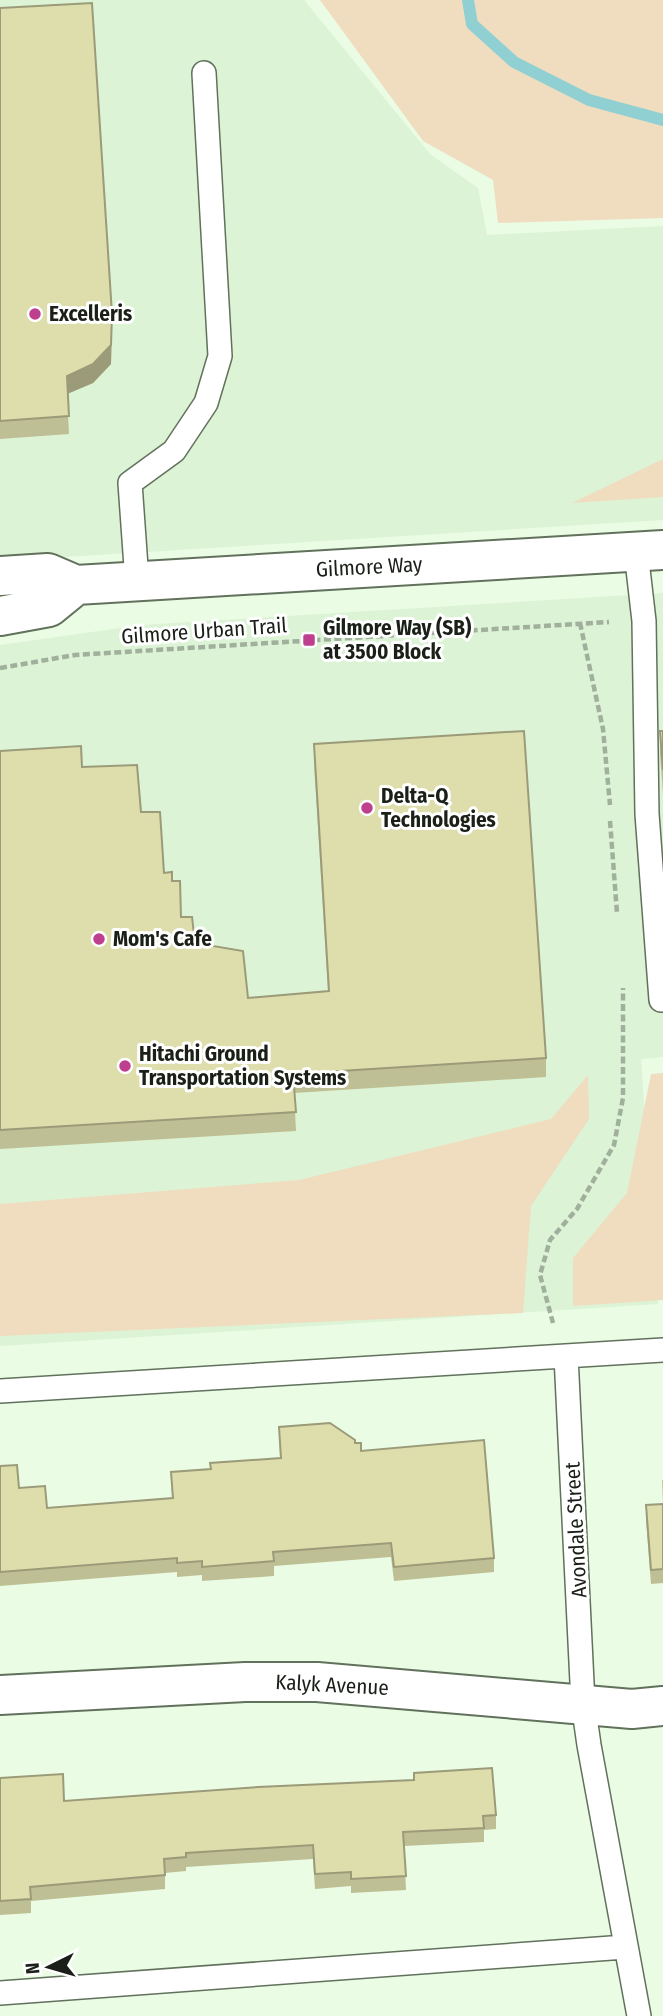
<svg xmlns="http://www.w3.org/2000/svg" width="663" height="2016" viewBox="0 0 663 2016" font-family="'Fira Sans Condensed',sans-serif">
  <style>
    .built { fill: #dcf3d5 }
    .green { fill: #f0ddc0 }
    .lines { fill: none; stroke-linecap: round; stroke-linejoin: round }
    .stream { stroke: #91d0d2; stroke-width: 12 }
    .service-casing { stroke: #61715c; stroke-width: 26 }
    .minor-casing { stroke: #61715c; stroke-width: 42 }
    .tertiary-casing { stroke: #61715c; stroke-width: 42 }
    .path { stroke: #a1af9d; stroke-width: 4.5; stroke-dasharray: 7 3.5; stroke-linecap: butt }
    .service { stroke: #fff; stroke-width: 23 }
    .minor { stroke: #fff; stroke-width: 38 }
    .tertiary { stroke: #fff; stroke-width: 38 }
    .wall { fill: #bfbf95 }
    .shaded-wall { fill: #9b9b79 }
    .building { fill: #dedead; stroke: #9b9b79; stroke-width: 2 }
    .poi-dot { fill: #bd3f8d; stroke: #fff; stroke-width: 2.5 }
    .labels { text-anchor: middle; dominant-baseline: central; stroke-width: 6; stroke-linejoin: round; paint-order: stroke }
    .poi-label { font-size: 21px; font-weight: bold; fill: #1a2018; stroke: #fff; text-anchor: start }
    .street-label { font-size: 21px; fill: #1a2018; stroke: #fff }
  </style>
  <rect width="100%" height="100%" fill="#eafce4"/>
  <path class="built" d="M0 0H304L430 154 478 188 487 235 663 226V520L0 561Z
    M663 593V1057L641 1059 658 1304 0 1346V645L142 625Z"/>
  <path class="green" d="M320 0H663V218L498 223 493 180 423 141Z
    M663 459V497L572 503Z
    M663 1073V1300L573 1306V1258L627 1193 651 1074Z
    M588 1075 589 1119 531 1206 523 1313 0 1336V1204L299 1180 551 1119Z"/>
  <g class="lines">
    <path class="stream" d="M468 0 472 24 514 62 589 100 663 120"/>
    <defs>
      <path id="service" d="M636 552 644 621 647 814 661 1000H663
        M137 581 130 483 174 451 206 403 220 356 204 73
        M566 1356 583 1703 589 1745 639 2016
        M0 1391 663 1350
        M0 1993 625 1947"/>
      <path id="minor" d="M0 1695 245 1682H317L632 1709 663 1706"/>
      <path id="tertiary" d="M0 576 48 573 76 585 663 550
        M0 616 49 607 76 585"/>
    </defs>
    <use href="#service" class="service-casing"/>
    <use href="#minor" class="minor-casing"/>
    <use href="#tertiary" class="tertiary-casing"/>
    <path class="path" d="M580 623 603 729 610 805
      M0 668 75 655 609 622
      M610 821 617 913
      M553 1323 540 1275 550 1240 577 1209 614 1145 623 1098V988"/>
    <use href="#service" class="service"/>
    <use href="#minor" class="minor"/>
    <use href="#tertiary" class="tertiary"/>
  </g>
  <path class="wall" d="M0 8 112 332 111 364 93 383 67 394 69 434 0 439Z
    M660 731H663V794L660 755Z
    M314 744 546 1058V1077L294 1093 296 1131 0 1149V751L82 767 141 812 164 873 172 881 181 917 195 943 248 998 328 991 314 763Z
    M279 1427 355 1443 361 1451 494 1558V1572L394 1581 391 1557 274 1566V1576L202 1581V1575L177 1577V1572L0 1586V1466L19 1488 47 1508 172 1498 171 1472 210 1469V1463L280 1458Z
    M662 1480H663V1583L651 1584 646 1520V1505L663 1504Z
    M0 1778 64 1801 496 1815V1829L484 1830V1842L404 1846 406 1890 351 1893V1886L315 1889 313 1859 186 1867V1871L165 1873V1889L31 1901V1913L0 1915Z"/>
  <path class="shaded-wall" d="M112 314 111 364 93 383 67 394V376Z"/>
  <path class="building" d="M92 3 112 314 111 345 93 364 67 376 69 416 0 421V8Z
    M524 731 546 1058 293 1074 296 1112 0 1130V751L81 746 82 767 137 765 141 812H160L164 873 172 872V881H180L181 917H192L195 943 243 951 248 998 329 991 314 744Z
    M660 731H663V770Z
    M330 1423 355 1440V1443H361V1451L484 1440 494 1558 394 1567 391 1543 273 1552 274 1561 202 1567V1561L177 1563V1558L0 1572V1466L17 1465 19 1488 45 1486 47 1508 173 1498 171 1472 211 1469 210 1463 281 1458 279 1427Z
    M663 1504V1569L651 1570 646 1505Z
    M492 1768 496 1815 483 1816 484 1828 403 1832 406 1876 351 1879V1872L315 1874 313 1845 186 1853V1857L164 1859 165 1875 30 1887 31 1899 0 1901V1778L63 1774 64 1801 258 1787 414 1780V1773Z"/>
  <g class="poi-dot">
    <circle cx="35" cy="314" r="7"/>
    <rect x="302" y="633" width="14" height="14" rx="3.5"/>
    <circle cx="367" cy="808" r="7"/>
    <circle cx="99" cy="939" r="7"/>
    <circle cx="125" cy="1066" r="7"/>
  </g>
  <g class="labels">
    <g class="poi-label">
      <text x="49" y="314">Excelleris</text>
      <text x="323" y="628">Gilmore Way (SB)<tspan x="323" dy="24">at 3500 Block</tspan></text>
      <text x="381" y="796">Delta-Q<tspan x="381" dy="24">Technologies</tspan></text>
      <text x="113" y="939">Mom's Cafe</text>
      <text x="139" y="1054">Hitachi Ground<tspan x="139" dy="24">Transportation Systems</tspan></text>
    </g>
    <g class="street-label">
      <text transform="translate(369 567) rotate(-3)">Gilmore Way</text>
      <text transform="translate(204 631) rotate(-4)">Gilmore Urban Trail</text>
      <text transform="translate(576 1530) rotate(-93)">Avondale Street</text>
      <text transform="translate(332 1685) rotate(3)">Kalyk Avenue</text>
    </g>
  </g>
  <g transform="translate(49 1967) rotate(265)" stroke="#ffffff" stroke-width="5" paint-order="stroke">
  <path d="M0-5L12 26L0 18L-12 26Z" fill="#1a2018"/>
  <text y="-10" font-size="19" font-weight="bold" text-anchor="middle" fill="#1a2018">N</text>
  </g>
</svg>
